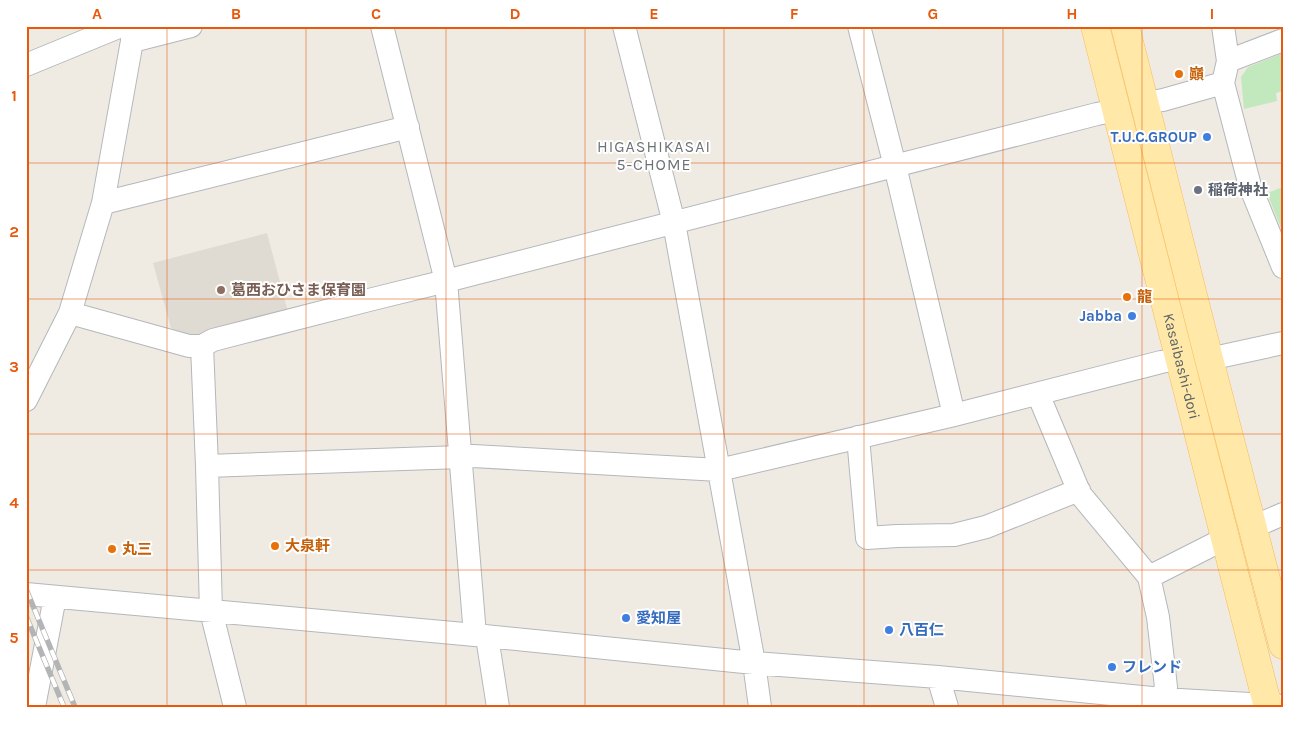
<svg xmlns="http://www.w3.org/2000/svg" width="1309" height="733" viewBox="0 0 1309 733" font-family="Karla,'Noto Sans JP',sans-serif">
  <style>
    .education { fill: #dfdad2 }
    .green { fill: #c2e8be }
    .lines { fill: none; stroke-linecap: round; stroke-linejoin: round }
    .minor-casing { stroke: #b4b7bb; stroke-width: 24 }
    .major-casing { stroke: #faba52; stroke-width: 29 }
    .minor { stroke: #fff; stroke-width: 22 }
    .major { stroke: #ffe8a8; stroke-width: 28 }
    .rail-casing { stroke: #b3b4b5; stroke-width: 5.5 }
    .rail { stroke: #fff; stroke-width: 4; stroke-dasharray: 11; stroke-linecap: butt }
    .grid { fill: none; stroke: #e8590c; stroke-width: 1; stroke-opacity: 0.55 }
    .food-dot { fill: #e8710a; stroke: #fff; stroke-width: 2 }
    .shop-dot { fill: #3f7fe0; stroke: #fff; stroke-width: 2 }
    .worship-dot { fill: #6b7280; stroke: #fff; stroke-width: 2 }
    .education-dot { fill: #8d6e63; stroke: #fff; stroke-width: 2 }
    .labels { text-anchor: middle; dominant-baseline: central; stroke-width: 4; stroke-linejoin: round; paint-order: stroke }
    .food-label { font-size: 15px; font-weight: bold; fill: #c56008; stroke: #fff; text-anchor: start }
    .shop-label { font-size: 15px; font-weight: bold; fill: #366cbe; stroke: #fff; text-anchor: start }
    .worship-label { font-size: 15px; font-weight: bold; fill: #5b616d; stroke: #fff; text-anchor: start }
    .education-label { font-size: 15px; font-weight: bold; fill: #785e54; stroke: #fff; text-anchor: start }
    .street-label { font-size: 15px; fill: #5b6165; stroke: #fff }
    .neighbourhood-label { font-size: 16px; letter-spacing: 1px; fill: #6c7377; stroke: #fff }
    .neatline { fill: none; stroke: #e8590c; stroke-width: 2 }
    .grid-label { font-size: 16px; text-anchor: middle; font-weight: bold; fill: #e8590c }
  </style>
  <rect width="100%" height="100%" fill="#efebe3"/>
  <path class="education" d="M267 233 289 316 196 341 171 328 153 263Z"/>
  <path class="green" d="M1283 53V91L1276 93 1277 101 1244 109 1241 77 1248 67Z
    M1283 187V233L1267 193Z"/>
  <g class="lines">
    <defs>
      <path id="minor" d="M382 26 446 281 475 635
        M624 26 674 223 754 663 760 707
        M859 26 895 166 954 415
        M1223 26 1228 61 1223 83 1250 186 1283 267
        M132 41 191 26
        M1228 61 1283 40
        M26 65 121 26
        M1144 103 1163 100 1223 83
        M103 203 408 127
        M70 313 189 346H202L207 466 211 611 235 707
        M202 346 213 340 373 299 446 281 1097 114 1117 110
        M1209 359 1283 343
        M1038 394 1080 494 1149 577 1158 617 1166 687 1159 707
        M26 400 70 313 103 203 132 41V26
        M858 437 867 538 897 536 954 535 986 527 1079 490
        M207 466 461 457 473 456 719 470 954 415 1161 362 1179 359
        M1253 527 1283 514
        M1149 577 1226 538
        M26 594 475 635 754 663 938 677 1162 699 1283 706
        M487 637 498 707
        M938 677 947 707
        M34 707 55 597"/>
      <g id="major">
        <path id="s1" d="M1095 26 1268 707"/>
        <path d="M1125 26 1209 359 1283 645"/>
      </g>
    </defs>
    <use href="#minor" class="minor-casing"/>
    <use href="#major" class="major-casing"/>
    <use href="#minor" class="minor"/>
    <use href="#major" class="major"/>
    <defs>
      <path id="rail" d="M26 589 75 707
        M26 616 64 707"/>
    </defs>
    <use href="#rail" class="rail-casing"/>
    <use href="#rail" class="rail"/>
  </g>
  <path class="grid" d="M167 26V707M306 26V707M446 26V707M585 26V707M724 26V707M864 26V707M1003 26V707M1142 26V707M26 163H1283M26 299H1283M26 434H1283M26 570H1283"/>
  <g class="food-dot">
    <circle cx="1179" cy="74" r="5"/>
    <circle cx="1127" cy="297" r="5"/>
    <circle cx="275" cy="546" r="5"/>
    <circle cx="112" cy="549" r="5"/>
  </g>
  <g class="shop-dot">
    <circle cx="1207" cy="137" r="5"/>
    <circle cx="1132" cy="316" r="5"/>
    <circle cx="626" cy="618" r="5"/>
    <circle cx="889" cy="630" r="5"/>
    <circle cx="1112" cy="667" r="5"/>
  </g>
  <circle class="worship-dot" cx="1198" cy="190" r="5"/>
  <circle class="education-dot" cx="221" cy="290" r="5"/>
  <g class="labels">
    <g class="food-label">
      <text x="1189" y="74">巓</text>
      <text x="1137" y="297">龍</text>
      <text x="285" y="546">大泉軒</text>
      <text x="122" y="549">丸三</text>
    </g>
    <g class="shop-label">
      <text x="1197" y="137" text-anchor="end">T.U.C.GROUP</text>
      <text x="1122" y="316" text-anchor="end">Jabba</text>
      <text x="636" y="618">愛知屋</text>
      <text x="899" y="630">八百仁</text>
      <text x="1122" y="667">フレンド</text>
    </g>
    <g class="worship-label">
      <text x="1208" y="190">稲荷神社</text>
    </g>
    <g class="education-label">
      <text x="231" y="290">葛西おひさま保育園</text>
    </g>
    <g class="street-label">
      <text stroke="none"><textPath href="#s1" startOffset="351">Kasaibashi-dori</textPath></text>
    </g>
    <g class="neighbourhood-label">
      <text x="654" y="146">HIGASHIKASAI<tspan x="654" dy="18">5-CHOME</tspan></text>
    </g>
  </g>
  <rect width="1309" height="733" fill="none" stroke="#ffffff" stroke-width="55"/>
  <rect x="28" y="28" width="1254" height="678" class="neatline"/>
  <g class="grid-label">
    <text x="97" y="19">A</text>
    <text x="236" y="19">B</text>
    <text x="376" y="19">C</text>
    <text x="515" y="19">D</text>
    <text x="654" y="19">E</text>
    <text x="794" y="19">F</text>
    <text x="933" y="19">G</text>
    <text x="1072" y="19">H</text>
    <text x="1212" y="19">I</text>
    <text x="14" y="101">1</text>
    <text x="14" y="237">2</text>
    <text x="14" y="372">3</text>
    <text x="14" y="508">4</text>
    <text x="14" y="643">5</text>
  </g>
</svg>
